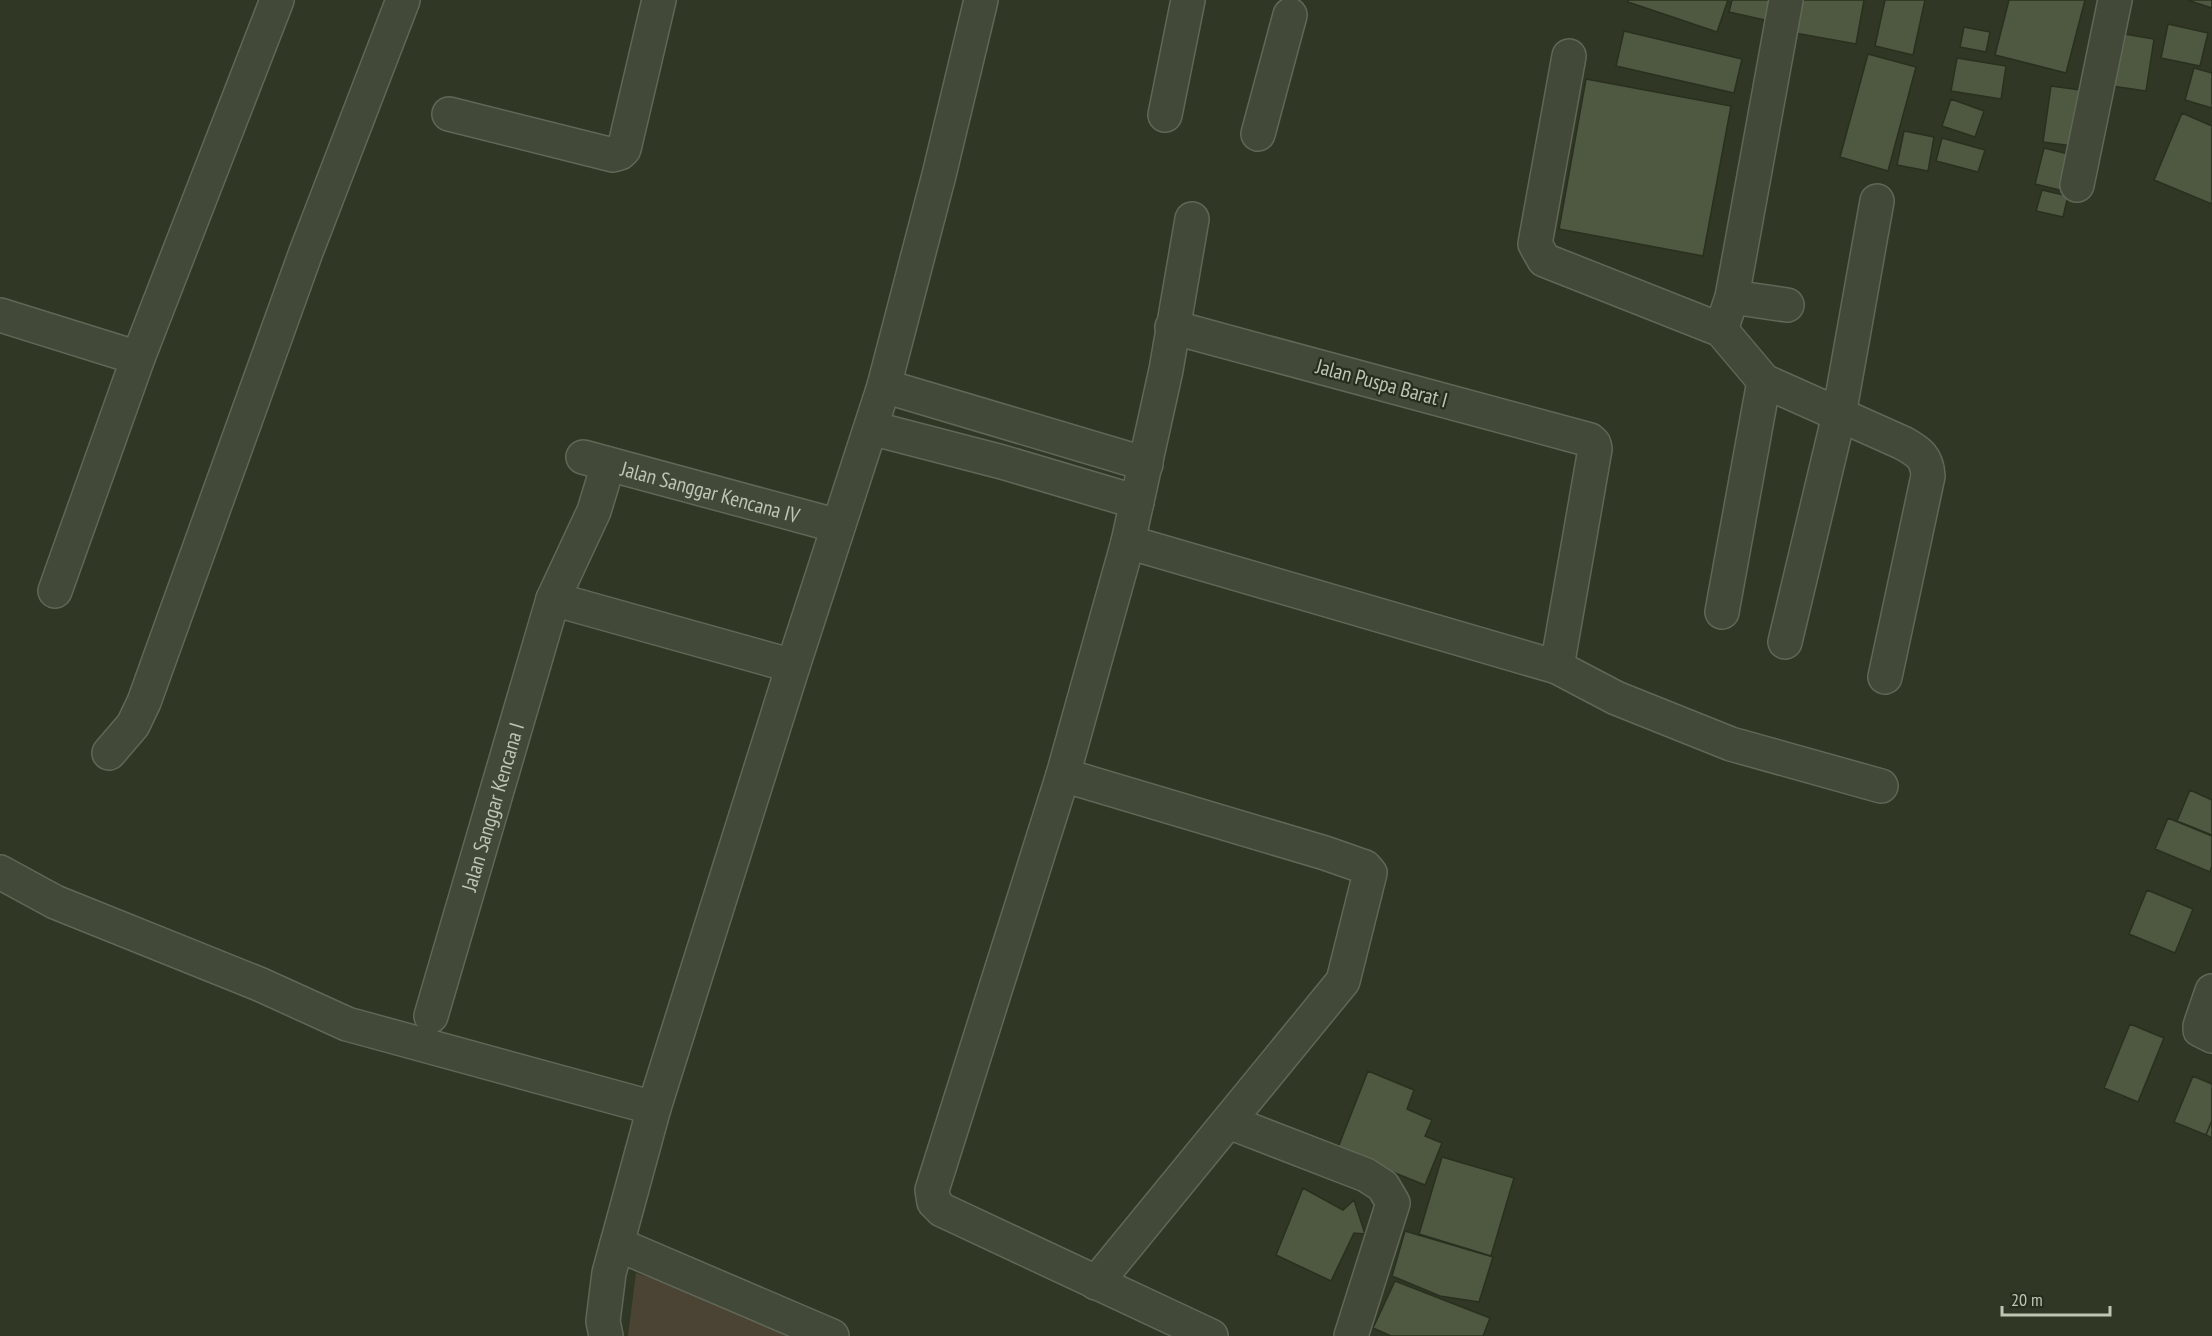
<svg xmlns="http://www.w3.org/2000/svg" width="2212" height="1336" viewBox="0 0 2212 1336" font-family="'PT Sans Narrow',sans-serif">
  <style>
    .green { fill: #4b4435 }
    .building { fill: #4f5841; stroke: #29301f; stroke-width: 1.5 }
    .lines { fill: none; stroke-linecap: round; stroke-linejoin: round }
    .minor-casing { stroke: #606756; stroke-width: 36 }
    .minor { stroke: #424938; stroke-width: 33 }
    .labels { text-anchor: middle; dominant-baseline: central; stroke-width: 4.5; stroke-linejoin: round; paint-order: stroke }
    .street-label { font-size: 21px; fill: #bdc5b3; stroke: #272e1d }
  </style>
  <rect width="100%" height="100%" fill="#303825"/>
  <path class="green" d="M636 1273 741 1308 801 1336H628Z"/>
  <path class="building" d="M1629 0H1728L1717 32 1628 2Z
    M1732 0H1773L1769 21 1729 12Z
    M1800 0H1864L1856 44 1795 33Z
    M1885 0H1925L1913 55 1875 46Z
    M2009 0H2085L2066 73 1995 55Z
    M2187 0H2212V8Z
    M2168 24 2208 33 2200 66 2161 58Z
    M1964 27 1990 32 1986 52 1960 47Z
    M1624 31 1742 59 1734 93 1616 66Z
    M2112 32 2154 39 2146 91 2105 85Z
    M1868 54 1916 67 1888 171 1840 157Z
    M1957 58 2006 66 2001 99 1951 91Z
    M2194 68 2212 73V108L2185 100Z
    M1586 79 1731 106 1703 256 1559 229Z
    M2051 86 2088 91 2080 147 2043 142Z
    M1951 99 1984 111 1975 137 1942 126Z
    M2182 113 2212 126V204L2154 180Z
    M1904 131 1934 137 1928 171 1897 165Z
    M1942 138 1985 150 1978 172 1936 161Z
    M2044 148 2081 157 2072 193 2035 184Z
    M2042 190 2068 196 2063 217 2036 211Z
    M2190 790 2212 800V835L2177 821Z
    M2168 818 2212 836V866L2210 872 2155 849Z
    M2147 890 2193 909 2175 953 2129 934Z
    M2130 1024 2164 1038 2138 1102 2104 1088Z
    M1368 1071 1414 1090 1407 1109 1432 1120 1425 1136 1442 1143 1425 1185 1337 1150Z
    M2193 1076 2212 1084V1120L2206 1135 2174 1122Z
    M2212 1120V1138L2206 1135Z
    M1442 1157 1514 1178 1491 1256 1419 1234Z
    M1303 1188 1343 1210 1354 1200 1365 1234 1354 1233 1331 1281 1276 1255Z
    M1405 1231 1493 1257 1479 1302 1440 1296 1392 1276Z
    M1395 1281 1490 1318 1483 1336H1391L1373 1328Z"/>
  <g class="lines">
    <defs>
      <g id="minor">
        <path d="M1569 56 1535 244 1544 260 1721 330 1764 381 1903 443C1919 452 1927 457 1928 476L1885 677"/>
        <path d="M449 114 613 155 620 153 624 149 659 0"/>
        <path d="M1165 115 1188 0"/>
        <path d="M1258 134 1290 15"/>
        <path d="M2077 185 2115 0"/>
        <path d="M1192 219 1166 370 1128 542 1063 775 932 1190 934 1202 942 1210 1211 1336"/>
        <path d="M1732 297 1787 305"/>
        <path d="M0 315 138 358 277 0"/>
        <path d="M1721 330 1732 297 1786 0"/>
        <path d="M884 386 1146 464"/>
        <path d="M871 428 1002 462 1137 502"/>
        <path id="s1" d="M583 457 838 526"/>
        <path d="M1128 542 1557 667 1595 449 1594 444 1590 440 1172 327"/>
        <path d="M55 591 138 358"/>
        <path d="M553 599 793 666"/>
        <path d="M1722 612 1764 381"/>
        <path d="M1785 642 1839 415 1877 201"/>
        <path d="M1557 667 1616 698 1731 744 1881 786"/>
        <path d="M109 753 133 725 144 702 306 252 403 0"/>
        <path d="M1063 775 1325 853 1365 867 1370 873 1343 981 1096 1283"/>
        <path d="M0 872 55 902 259 984 347 1024 654 1108"/>
        <path d="M2212 991 2200 1026V1030L2212 1036"/>
        <path id="s2" d="M431 1016 553 599 594 511 608 465"/>
        <path d="M1229 1122 1366 1175 1383 1186 1393 1203 1351 1336"/>
        <path d="M617 1244 832 1336"/>
        <path d="M606 1336 603 1321 609 1273 654 1108 793 666 884 386 939 175 981 0"/>
      </g>
    </defs>
    <use href="#minor" class="minor-casing"/>
    <use href="#minor" class="minor"/>
  </g>
  <g class="labels">
    <g class="street-label">
      <text transform="translate(1382 383) rotate(15)">Jalan Puspa Barat I</text>
      <text stroke="none"><textPath href="#s1" startOffset="132">Jalan Sanggar Kencana IV</textPath></text>
      <text stroke="none"><textPath href="#s2" startOffset="218">Jalan Sanggar Kencana I</textPath></text>
    </g>
  </g>
  <path d="M2002 1306v9h108v-9" fill="none" stroke="#bdc5b3" stroke-width="3"/>
  <text x="2011" y="1306" font-size="18" fill="#bdc5b3" stroke="#272e1d" stroke-width="4.5" paint-order="stroke">20 m</text>
</svg>
